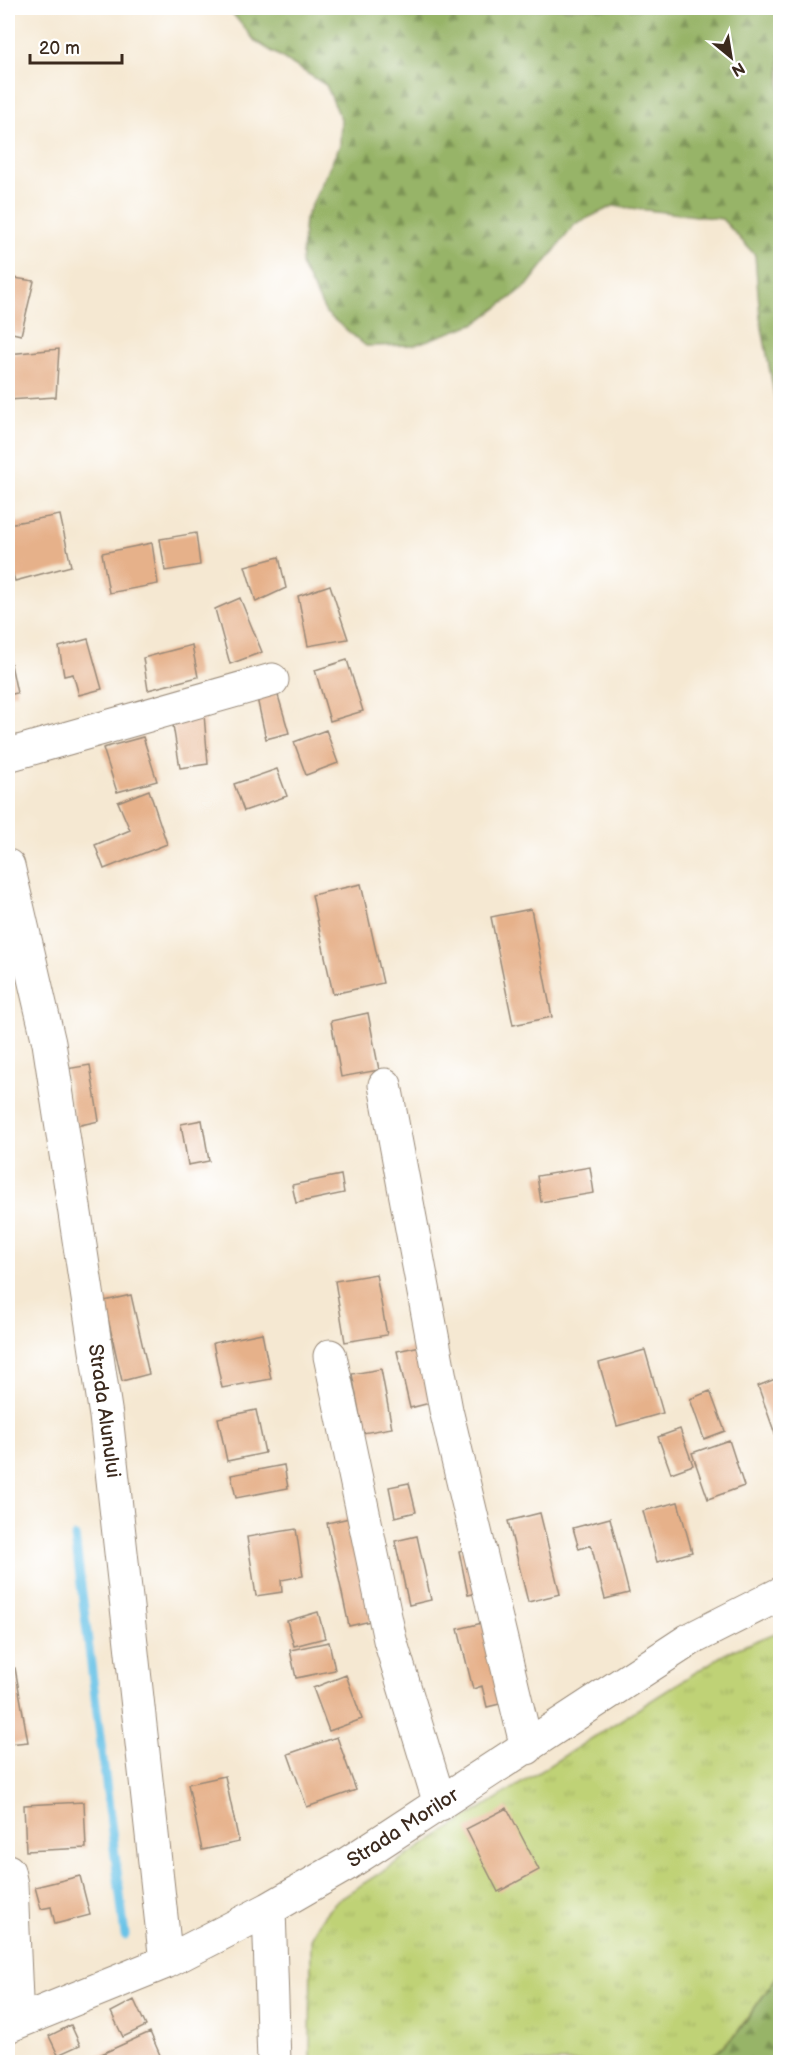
<svg xmlns="http://www.w3.org/2000/svg" width="788" height="2070" viewBox="0 0 788 2070" font-family="'Balsamiq Sans',sans-serif">
  <style>
    .grass { fill: url(#grass-tufts); stroke: #7d7e4a; stroke-width: 1.5 }
    .forest { fill: url(#forest-firs); stroke: #696f42; stroke-width: 1.5 }
    .lines { fill: none; stroke-linecap: round; stroke-linejoin: round }
    .stream { stroke: #69c3e7; stroke-width: 9 }
    .building { fill: #e6b18a }
    .minor-casing { stroke: #988978; stroke-width: 35 }
    .minor { stroke: #fff; stroke-width: 33 }
    .labels { text-anchor: middle; dominant-baseline: central; stroke-width: 4.5; stroke-linejoin: round; paint-order: stroke }
    .street-label { font-size: 20px; fill: #3b2a1e; stroke: #fff }
  </style>
  <defs>
    <pattern id="grass-tufts" width="24" height="20" patternUnits="userSpaceOnUse" patternTransform="scale(1.5)"><rect width="24" height="20" fill="#bfd276"/><path d="M3 7l-1-3M5 7V3M7 7l1-3M15 17l-1-3M17 17v-4M19 17l1-3" fill="none" stroke="#a5b466"/></pattern>
    <pattern id="forest-firs" width="22" height="20" patternUnits="userSpaceOnUse" patternTransform="scale(1.5)"><rect width="22" height="20" fill="#97b467"/><path d="M5 1l3.5 6h-7zM16 11l3.5 6h-7z" fill="#7c9354"/></pattern>
  </defs>
  <rect width="100%" height="100%" fill="#fff"/>
  <filter id="ink" filterUnits="userSpaceOnUse"><feTurbulence type="fractalNoise" baseFrequency=".0167" numOctaves="2"/><feDisplacementMap in="SourceGraphic" scale="12" xChannelSelector="R" yChannelSelector="G"/><feConvolveMatrix kernelMatrix="1 2 1 2 8 2 1 2 1" color-interpolation-filters="sRGB"/></filter>
  <filter id="wash" filterUnits="userSpaceOnUse"><feTurbulence type="fractalNoise" baseFrequency=".008" numOctaves="4" result="noise"/><feDisplacementMap in="SourceGraphic" scale="24" xChannelSelector="R" yChannelSelector="G"/><feGaussianBlur stdDeviation="1.35" result="paint"/><feColorMatrix in="noise" values="0 0 0 0 0 0 0 0 0 0 0 0 0 0 0 0 0 1.4 0 .05"/><feComposite in="paint" operator="in"/></filter>
  <g filter="url(#wash)">
    <rect width="100%" height="100%" fill="#f5e8d2"/>
    <path class="grass" d="M780 1631V1972L735 2035 704 2062H310L311 1940C318 1921 327 1910 342 1897L726 1653Z"/>
    <path class="forest" d="M228 8H780V425L760 317 755 255 722 219 613 206 575 224 527 286 476 323 414 345 366 346 326 313 301 265 305 219 340 145 341 119 326 85 255 41Z
      M780 1972V2062H704L736 2035Z"/>
    <g class="lines">
      <path class="stream" d="M75 1537 125 1935"/>
    </g>
    <g id="blocks">
      <path class="building" d="M8 277 34 281 21 335 8 332Z
        M59 349 56 397 8 400V354Z
        M60 515 71 566 15 581 10 565 8 566V524Z
        M196 533 200 565 165 571 160 539Z
        M152 543 158 584 109 593 102 553Z
        M279 557 286 588 256 602 245 566Z
        M330 585 348 639 308 646 298 596Z
        M240 598 262 652 230 664 215 609Z
        M88 639 102 689 79 695 73 674 64 676 59 647Z
        M192 645 198 677 148 690 143 658Z
        M8 650 17 693 8 695Z
        M347 660 363 711 330 721 315 670Z
        M277 692 289 733 266 739 257 698Z
        M204 714 208 764 180 768 172 719Z
        M326 730 338 763 306 775 294 742Z
        M143 737 157 781 117 792 103 748Z
        M277 769 287 796 244 811 234 784Z
        M149 790 167 844 104 869 95 845 130 830 118 802Z
        M361 884 383 983 333 994 312 895Z
        M531 909 552 1017 513 1025 491 917Z
        M368 1013 379 1070 341 1077 331 1021Z
        M90 1065 99 1121 76 1126 66 1069Z
        M202 1120 209 1161 188 1165 181 1124Z
        M590 1167 594 1193 541 1202 537 1176Z
        M341 1175 344 1193 296 1203 292 1185Z
        M376 1274 387 1335 345 1342 335 1281Z
        M131 1295 149 1374 122 1381 104 1301Z
        M262 1333 271 1379 222 1388 213 1343Z
        M425 1345 438 1401 410 1408 397 1351Z
        M645 1350 663 1413 617 1426 599 1363Z
        M381 1369 392 1428 363 1433 352 1374Z
        M780 1377V1448L758 1386Z
        M710 1391 725 1431 704 1439 690 1399Z
        M256 1410 265 1453 227 1461 218 1418Z
        M680 1429 693 1465 671 1473 658 1437Z
        M729 1440 744 1486 708 1499 692 1453Z
        M284 1465 288 1488 236 1498 231 1475Z
        M409 1483 416 1512 395 1517 389 1487Z
        M678 1502 692 1552 657 1562 643 1511Z
        M540 1513 560 1594 528 1602 508 1521Z
        M354 1517 375 1620 349 1626 327 1523Z
        M610 1518 629 1593 605 1599 591 1545 579 1549 573 1528Z
        M296 1529 303 1576 281 1580 282 1592 256 1596 247 1537Z
        M417 1536 431 1600 409 1605 395 1541Z
        M475 1547 483 1592 468 1595 459 1551Z
        M318 1612 325 1638 294 1646 287 1621Z
        M486 1622 512 1701 487 1707 482 1686 473 1689 458 1629Z
        M329 1642 335 1670 296 1678 290 1650Z
        M15 1668 28 1742 8 1744V1669Z
        M346 1675 362 1719 329 1731 313 1688Z
        M337 1737 356 1790 307 1807 288 1754Z
        M225 1776 239 1842 202 1850 188 1784Z
        M84 1802 86 1848 26 1851 24 1805Z
        M507 1808 539 1870 498 1892 466 1829Z
        M80 1876 90 1915 55 1924 51 1907 41 1909 35 1887Z
        M134 2000 146 2026 123 2037 111 2012Z
        M71 2025 80 2045 58 2055 49 2036Z
        M150 2032 163 2062H97L95 2057Z"/>
    </g>
  </g>
  <g filter="url(#ink)">
    <use href="#blocks" fill-opacity="0" stroke="#988978" stroke-width="1.5"/>
    <g class="lines">
      <defs>
        <path id="minor" d="M8 755 272 680
          M8 866 49 1043 106 1416 166 1962
          M385 1085 446 1410 527 1748
          M330 1356 390 1640 440 1804
          M8 1871 11 1885 17 2022
          M269 1909 274 2062
          M8 2026 166 1962 269 1909 347 1864 689 1640 780 1594"/>
      </defs>
      <use href="#minor" class="minor-casing"/>
      <use href="#minor" class="minor"/>
    </g>
  </g>
  <g class="labels">
    <g class="street-label">
      <text transform="translate(104 1411) rotate(82)">Strada Alunului</text>
      <text transform="translate(403 1828) rotate(-33)">Strada Morilor</text>
    </g>
  </g>
  <rect width="788" height="2070" fill="none" stroke="#fff" stroke-width="30"/>
  <g transform="translate(731 57) rotate(150)" stroke="#ffffff" stroke-width="4.5" paint-order="stroke">
  <path d="M0-4.5L10 22L0 15L-10 22Z" fill="#3b2a1e"/>
  <text y="-9" font-size="16" font-weight="bold" text-anchor="middle" fill="#3b2a1e">N</text>
  </g>
  <path d="M30 54v9h92v-9" fill="none" stroke="#3b2a1e" stroke-width="3"/>
  <text x="39" y="54" font-size="18" fill="#3b2a1e" stroke="#ffffff" stroke-width="4.5" paint-order="stroke">20 m</text>
</svg>
